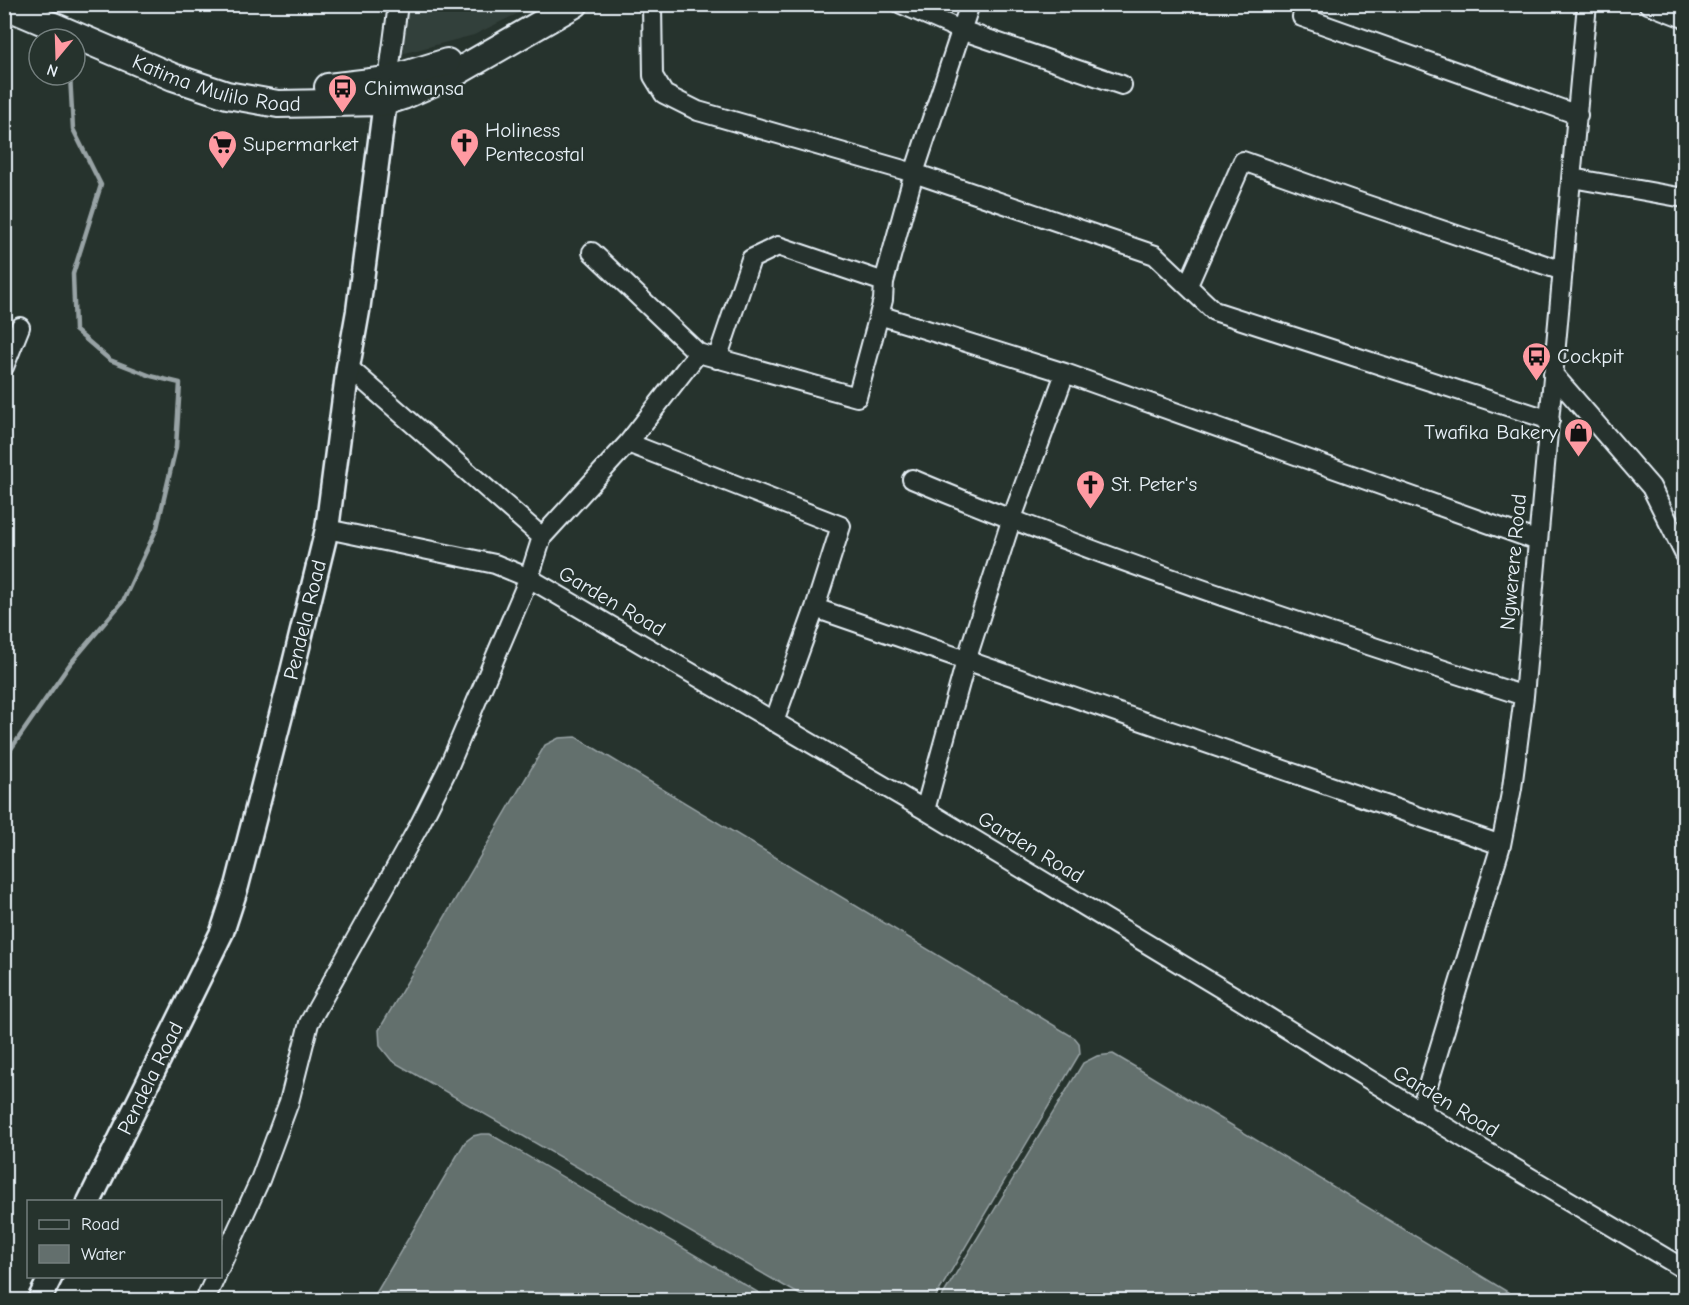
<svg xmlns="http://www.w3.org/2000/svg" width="1689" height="1305" viewBox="0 0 1689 1305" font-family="'Comic Neue',sans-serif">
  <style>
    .built { fill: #333f3a }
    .water { fill: #636f6d; stroke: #98a3a5; stroke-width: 1.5 }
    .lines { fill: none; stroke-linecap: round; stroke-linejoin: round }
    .stream { stroke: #98a3a5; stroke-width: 4.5 }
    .minor-casing { stroke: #e8f1f8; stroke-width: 22 }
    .tertiary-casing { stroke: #e8f1f8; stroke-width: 27 }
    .secondary-casing { stroke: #e8f1f8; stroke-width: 30 }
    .minor { stroke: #26332d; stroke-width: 18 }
    .tertiary { stroke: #26332d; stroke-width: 22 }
    .secondary { stroke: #26332d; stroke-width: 26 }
    .labels { text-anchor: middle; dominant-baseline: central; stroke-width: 4.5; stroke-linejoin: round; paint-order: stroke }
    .street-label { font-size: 21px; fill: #e8f1f8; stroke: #26332d }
    .poi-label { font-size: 21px; fill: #e8f1f8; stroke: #26332d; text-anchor: start }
  </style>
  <rect width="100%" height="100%" fill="#26332d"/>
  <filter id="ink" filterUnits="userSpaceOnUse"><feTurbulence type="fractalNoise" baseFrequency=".0167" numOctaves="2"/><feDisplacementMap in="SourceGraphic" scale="12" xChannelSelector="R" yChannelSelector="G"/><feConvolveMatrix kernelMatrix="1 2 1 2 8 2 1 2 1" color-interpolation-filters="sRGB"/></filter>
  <g filter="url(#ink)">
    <path class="built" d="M409 5V4L535 5 474 35 401 54Z"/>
    <path class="water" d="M576 737 1075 1038 1079 1043 1080 1053 934 1300H809L392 1061 380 1046 379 1030 545 745 559 738Z
      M1113 1054 1147 1074 1521 1300H940L1083 1063 1097 1056Z
      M481 1134H490L771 1300H372L465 1142 473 1136Z"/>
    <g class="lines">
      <path class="stream" d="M4 759 70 664 123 601 157 528 176 447 180 383 151 376 110 360 75 330 73 274 101 185 73 129 70 75"/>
      <defs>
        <path id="minor" d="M652 4 653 76 664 94 698 111 914 173 1155 255 1214 311 1550 420
          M901 4 961 30 1122 85
          M1648 4 1684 18
          M1302 17 1578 115
          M387 88 398 4
          M1572 178 1684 198
          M592 252 698 353
          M884 282 883 300 879 315 1065 373 1538 541
          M1188 285 1243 161 1350 199 1563 271
          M717 359 751 259 778 246 884 282 914 173 970 4
          M4 367 20 327
          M348 367 542 537
          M1553 374 1651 487 1684 553
          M628 443 841 526 815 608 774 722
          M912 479C1112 563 1318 629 1524 696
          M327 529 495 564 529 578 925 810 1237 998 1472 1143 1684 1269
          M815 608 1501 845
          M925 810 966 661 1011 521 1065 373
          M1420 1112 1501 845 1512 788 1524 696 1587 4
          M220 1267 260 1180 289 1102 309 1023 420 824 448 768 529 578 542 537 628 443 698 353 857 397 879 315
          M205 1300 216 1276"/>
        <g id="tertiary">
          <path id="s1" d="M89 1202 222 932 237 886 288 688 327 529 348 367 358 311 385 102"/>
          <path d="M39 1300 51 1276"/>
        </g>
        <g id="secondary">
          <path id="s2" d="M4 5 173 77 227 95 278 104 385 102 403 96 457 72 575 4"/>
          <path d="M328 87 388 80 447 62"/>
        </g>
      </defs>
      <use href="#minor" class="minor-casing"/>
      <use href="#tertiary" class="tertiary-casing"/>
      <use href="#secondary" class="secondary-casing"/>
      <use href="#minor" class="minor"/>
      <use href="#tertiary" class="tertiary"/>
      <use href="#secondary" class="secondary"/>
    </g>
  </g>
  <defs>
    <symbol id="bus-pin" viewBox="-11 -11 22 30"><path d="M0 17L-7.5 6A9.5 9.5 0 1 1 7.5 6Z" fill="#ff9aa2" stroke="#26332d"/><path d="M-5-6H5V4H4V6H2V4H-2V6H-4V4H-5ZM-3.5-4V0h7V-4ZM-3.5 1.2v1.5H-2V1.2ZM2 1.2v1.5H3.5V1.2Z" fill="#111"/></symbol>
    <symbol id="church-pin" viewBox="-11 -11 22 30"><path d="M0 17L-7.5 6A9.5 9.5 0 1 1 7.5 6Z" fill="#ff9aa2" stroke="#26332d"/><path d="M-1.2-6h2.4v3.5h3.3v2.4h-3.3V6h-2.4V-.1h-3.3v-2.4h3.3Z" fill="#111"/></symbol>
    <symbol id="supermarket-pin" viewBox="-11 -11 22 30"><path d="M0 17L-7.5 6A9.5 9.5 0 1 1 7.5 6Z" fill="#ff9aa2" stroke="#26332d"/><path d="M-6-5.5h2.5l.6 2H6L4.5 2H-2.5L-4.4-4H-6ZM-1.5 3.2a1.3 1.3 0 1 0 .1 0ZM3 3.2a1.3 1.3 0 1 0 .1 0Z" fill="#111"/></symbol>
    <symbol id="shop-pin" viewBox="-11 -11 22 30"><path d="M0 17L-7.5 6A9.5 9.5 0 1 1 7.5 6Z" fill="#ff9aa2" stroke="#26332d"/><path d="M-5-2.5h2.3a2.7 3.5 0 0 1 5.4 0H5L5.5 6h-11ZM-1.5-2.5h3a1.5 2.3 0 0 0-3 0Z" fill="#111"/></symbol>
  </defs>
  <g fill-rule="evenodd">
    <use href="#bus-pin" x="326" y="72" width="33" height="45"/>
    <use href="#church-pin" x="448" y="126" width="33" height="45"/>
    <use href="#supermarket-pin" x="206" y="128" width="33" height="45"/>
    <use href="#bus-pin" x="1520" y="340" width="33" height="45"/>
    <use href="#shop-pin" x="1562" y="416" width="33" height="45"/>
    <use href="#church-pin" x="1074" y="468" width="33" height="45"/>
  </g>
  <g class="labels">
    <g class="street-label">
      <text stroke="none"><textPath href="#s2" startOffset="228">Katima Mulilo Road</textPath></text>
      <text transform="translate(1513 562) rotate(-85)">Ngwerere Road</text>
      <text transform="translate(612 601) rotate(30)">Garden Road</text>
      <text stroke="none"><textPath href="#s1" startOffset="624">Pendela Road</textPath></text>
      <text transform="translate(1031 847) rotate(31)">Garden Road</text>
      <text stroke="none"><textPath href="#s1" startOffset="138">Pendela Road</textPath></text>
      <text transform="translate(1446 1101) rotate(31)">Garden Road</text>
    </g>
    <g class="poi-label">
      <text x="364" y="88">Chimwansa</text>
      <text x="485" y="130">Holiness<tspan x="485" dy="24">Pentecostal</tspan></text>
      <text x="243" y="144">Supermarket</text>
      <text x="1557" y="356">Cockpit</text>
      <text x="1558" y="432" text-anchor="end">Twafika Bakery</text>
      <text x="1111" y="484">St. Peter's</text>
    </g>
  </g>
  <rect width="1689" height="1305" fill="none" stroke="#26332d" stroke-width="24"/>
  <rect x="12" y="12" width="1665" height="1281" fill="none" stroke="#e8f1f8" stroke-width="2" filter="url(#ink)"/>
  <rect x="27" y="1200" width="195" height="78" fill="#26332d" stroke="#747f7e" stroke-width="1.5"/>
  <rect x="39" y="1220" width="30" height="9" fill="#26332d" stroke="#747f7e" stroke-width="1.5"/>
  <text x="81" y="1230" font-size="18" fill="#e8f1f8">Road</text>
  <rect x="39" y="1245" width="30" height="18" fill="#636f6d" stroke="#747f7e" stroke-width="1.5"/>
  <text x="81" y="1260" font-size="18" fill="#e8f1f8">Water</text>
  <g transform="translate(57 57) rotate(199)"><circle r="28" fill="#26332d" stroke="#747f7e" stroke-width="1.5"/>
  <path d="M0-4.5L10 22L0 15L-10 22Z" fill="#ff9aa2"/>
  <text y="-9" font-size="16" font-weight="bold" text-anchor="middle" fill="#e8f1f8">N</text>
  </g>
</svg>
